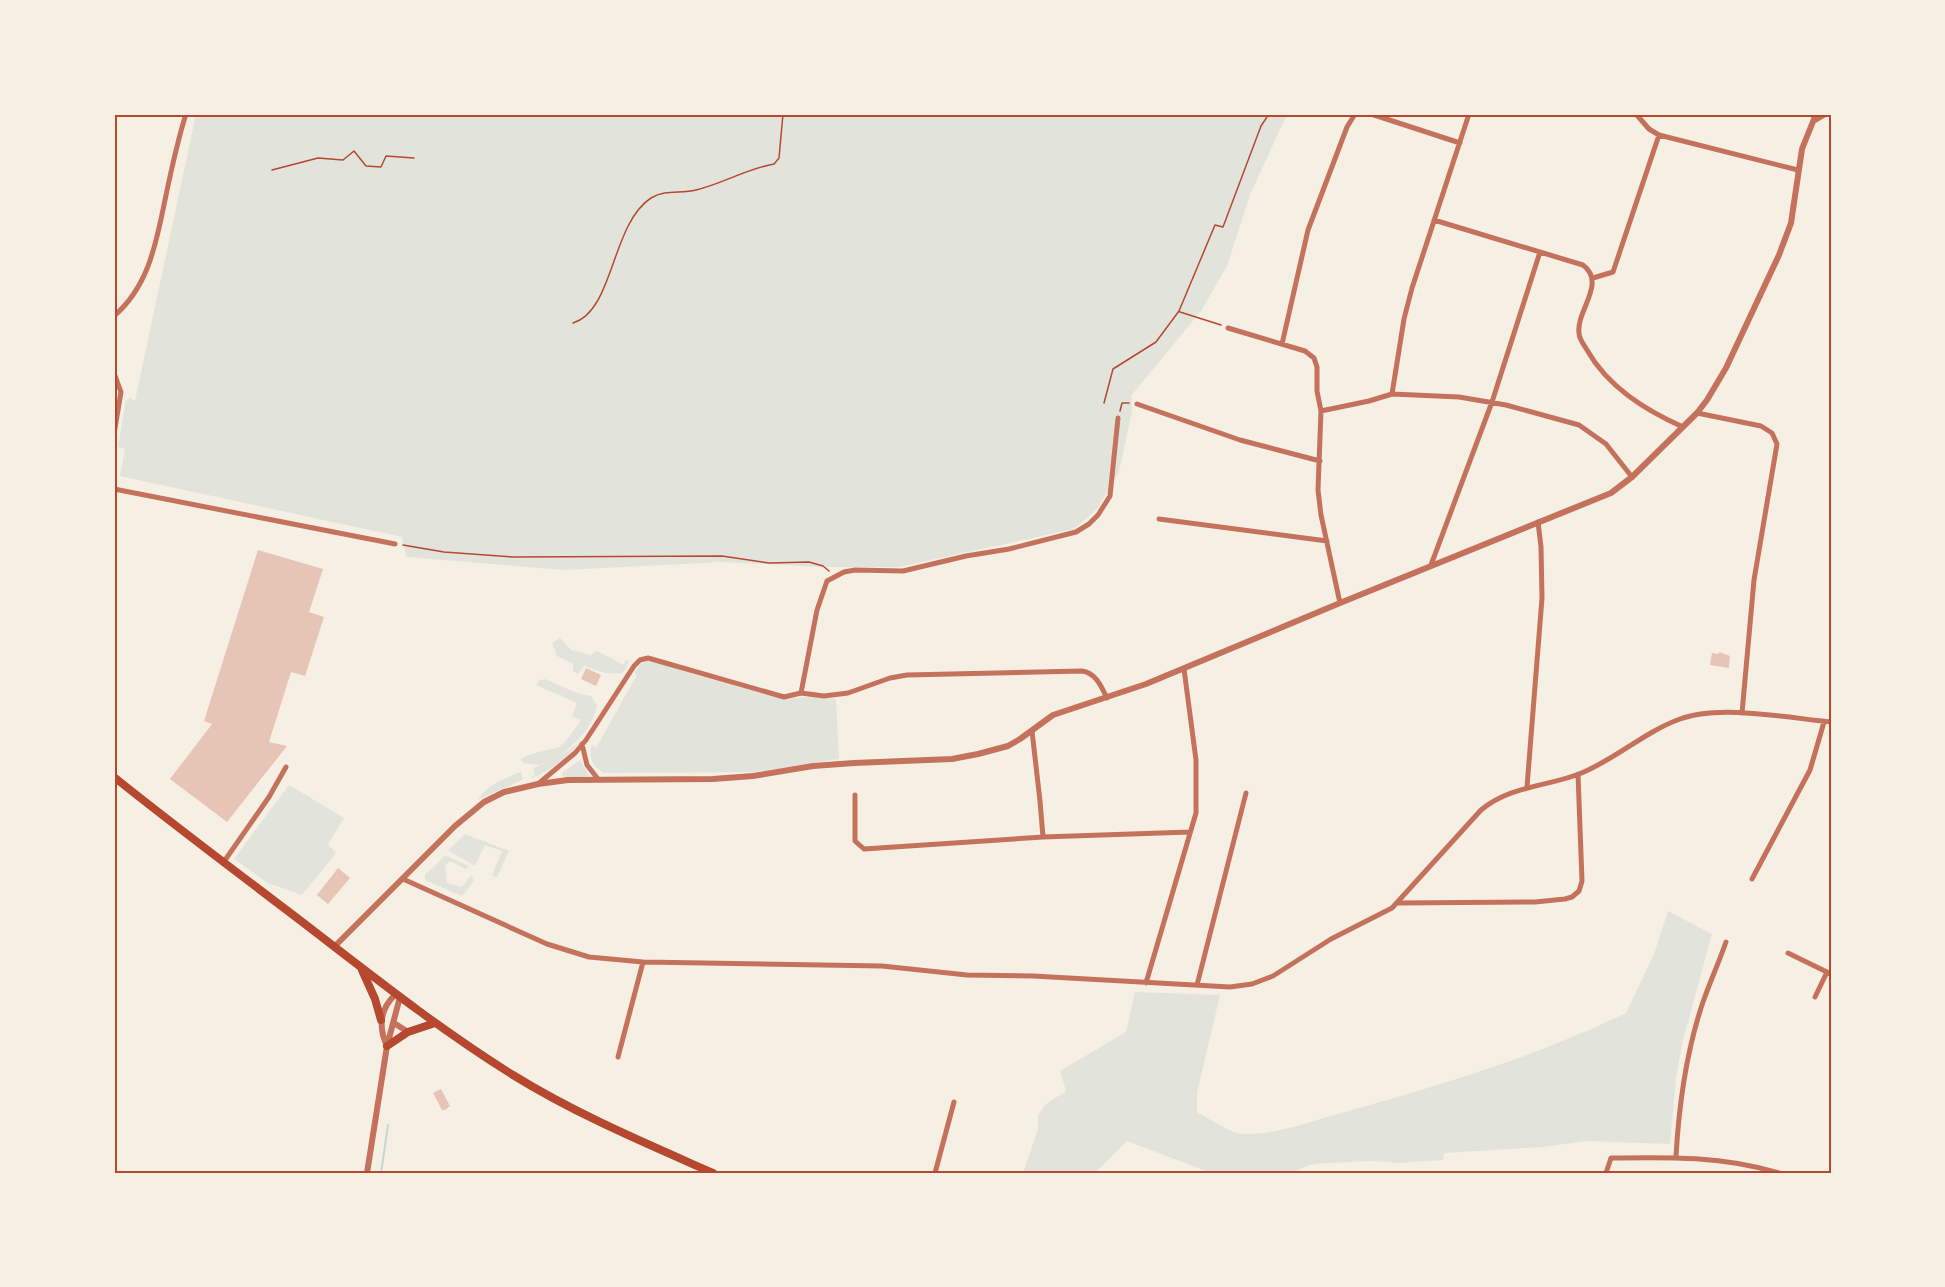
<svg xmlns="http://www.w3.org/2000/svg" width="1945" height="1287" viewBox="0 0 1945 1287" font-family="Mulish,sans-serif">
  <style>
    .green { fill: #e2e4dc }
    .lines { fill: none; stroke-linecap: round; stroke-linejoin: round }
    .stream { stroke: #c9d6d2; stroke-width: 2 }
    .building { fill: #e6c5b7 }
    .path { stroke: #b5482f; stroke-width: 1.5 }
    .minor { stroke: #c5725c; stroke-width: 5 }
    .tertiary { stroke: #c5725c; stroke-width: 6 }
    .primary { stroke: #b5482f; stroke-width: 8 }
    .neatline { fill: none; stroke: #b5482f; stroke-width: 2 }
  </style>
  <rect width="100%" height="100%" fill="#f6efe4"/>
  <path class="green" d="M196 114H1287L1250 195 1227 266 1201 311 1131 396 1132 411 1119 472 1097 509 1074 529 899 567H818L724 562 564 570 406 557 402 537 120 476 125 449 118 447 126 400 130 398 135 401Z
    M560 638 571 650 591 655 597 651C607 655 614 660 624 665L626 660 629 661 625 670 621 674 605 673 584 666 578 674 573 671V664L557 656 552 643Z
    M647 661 663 664 699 676 783 699 810 697 836 699 839 759 755 772 604 773C592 766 588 758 592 745L596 748 637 675 634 673 641 664Z
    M545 679C561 685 574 694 591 696L597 705C593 728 577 741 560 756L581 741C567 757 552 770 532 778L531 776 535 775 533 768 547 763 540 765 523 763 521 759C530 752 548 751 559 747 565 744 576 727 581 720L572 716 577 703 536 685 540 680Z
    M580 760 589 776 564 778 562 773Z
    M521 772 523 779C516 784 488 794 478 800 484 787 507 777 521 772Z
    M289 785 344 818 328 844 336 853 302 895 268 883 234 859Z
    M465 834 509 851 497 878 492 875 502 851 485 845 475 866 448 850Z
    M445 855 469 866 466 869 450 861 445 866 447 883 462 887 471 875 474 881 462 896 425 880V874L434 867Z
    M1668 911 1712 934 1682 1044 1676 1078 1670 1144 1587 1141 1543 1147 1444 1153 1443 1160 1398 1163 1371 1161 1327 1163 1309 1165 1293 1173H1211L1127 1141 1095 1173H1023L1038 1129V1115L1046 1104 1066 1091 1060 1071 1126 1032 1135 992 1220 995 1197 1093V1112C1208 1118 1231 1133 1242 1134 1276 1135 1309 1122 1341 1113 1438 1086 1535 1057 1626 1013L1654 954Z"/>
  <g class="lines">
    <path class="stream" d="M381 1173 388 1125"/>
  </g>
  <path class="building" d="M258 550 323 569 309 612 324 617 305 676 291 672 269 742 287 746 227 822 170 779 212 724 204 721Z
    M1719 652 1730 656 1729 668 1710 665 1712 653 1719 654Z
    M586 668 601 675 596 686 581 679Z
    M338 868 350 878 328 904 317 895Z
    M441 1089 450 1106 445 1110H442L433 1093Z"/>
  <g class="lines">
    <path class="path" d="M272 170 318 158 343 160 354 151 366 166 381 167 386 156 414 158
      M1180 312 1221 325
      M573 323C614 311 611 224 651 198 666 189 680 194 696 190 722 184 746 169 774 164L779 158 783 114
      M1104 403 1113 369 1156 342 1179 311 1215 225 1223 227 1261 126 1269 114
      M1120 411 1122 403H1129
      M403 545 444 552 513 557 722 556 769 563 809 562 823 566 829 571"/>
    <path class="minor" d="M1371 114 1460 143
      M1636 114 1649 129 1659 135 1798 170
      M1814 121 1826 114
      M1434 220 1583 265C1607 283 1576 311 1579 333 1579 339 1584 345 1587 350 1608 387 1645 410 1683 427
      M1593 278 1613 272 1659 135
      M114 316C149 286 156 243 165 200 171 171 177 142 186 114
      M1228 328 1305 351 1314 358 1317 367V391L1321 411 1318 490 1321 515 1340 603
      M1282 344 1308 230 1347 127 1355 114
      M114 373 121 392 114 434
      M1392 394 1404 319 1412 288 1469 114
      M1137 404 1240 440 1320 461
      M1321 411 1369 401 1392 394 1459 397 1506 405 1579 425 1606 444 1632 477
      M1697 413 1761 426 1772 433 1777 444 1754 580 1742 713
      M114 489 395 544
      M1159 519 1327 541
      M1431 565 1492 402 1540 252
      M801 693 817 610 827 581 844 572 855 570 903 571 966 556 1009 549 1076 532 1089 524 1098 515 1110 496 1118 418
      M1032 731 1040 801 1043 837
      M582 744 587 765 598 779
      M538 784 575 753 586 740 634 666 640 660 648 658 784 697 801 693 824 696 848 693 890 678 907 675 1082 671C1096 673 1101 686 1107 698
      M1527 787 1542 598 1541 547 1538 522
      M855 795V841L864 849 1043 837 1190 832
      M223 863 269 797 286 767
      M403 879 547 944 589 957 643 962 882 966 967 975 1033 976 1230 987 1252 984 1273 976 1331 939 1392 908 1481 810C1510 786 1545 787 1579 774 1615 760 1644 732 1680 719 1719 704 1789 718 1831 722
      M1752 879 1810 770 1824 722
      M1398 903 1535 902 1565 899 1572 897 1579 891 1582 881 1578 774
      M1788 953 1831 974
      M1146 983 1196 813V760L1184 669
      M1197 985 1246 793
      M1815 997 1827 972
      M618 1057 643 962
      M1676 1156C1679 1104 1686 1052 1703 1002 1710 982 1719 962 1726 942
      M935 1173 954 1102
      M1606 1173 1611 1158C1669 1157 1723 1156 1779 1173"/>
    <path class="tertiary" d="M334 947 455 826 484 802 504 792 538 784 568 780 713 779 753 776 813 766 854 763 952 759 978 754 1008 746 1020 739 1053 715 1146 684 1340 603 1611 493 1632 477 1697 413 1707 400 1726 368 1779 255 1791 223 1802 149 1816 114
      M394 1023 408 1032
      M387 1046C378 1027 380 1008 396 994
      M367 1173 387 1046 400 997"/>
    <path class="primary" d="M114 777C175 826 238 873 301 921 370 974 439 1029 513 1075 576 1114 645 1143 713 1173
      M362 970 375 999 381 1020
      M387 1046 408 1032 435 1023"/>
  </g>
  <rect width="1945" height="1287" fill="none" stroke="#f6efe4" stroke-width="231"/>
  <rect x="116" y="116" width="1714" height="1056" class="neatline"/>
</svg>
